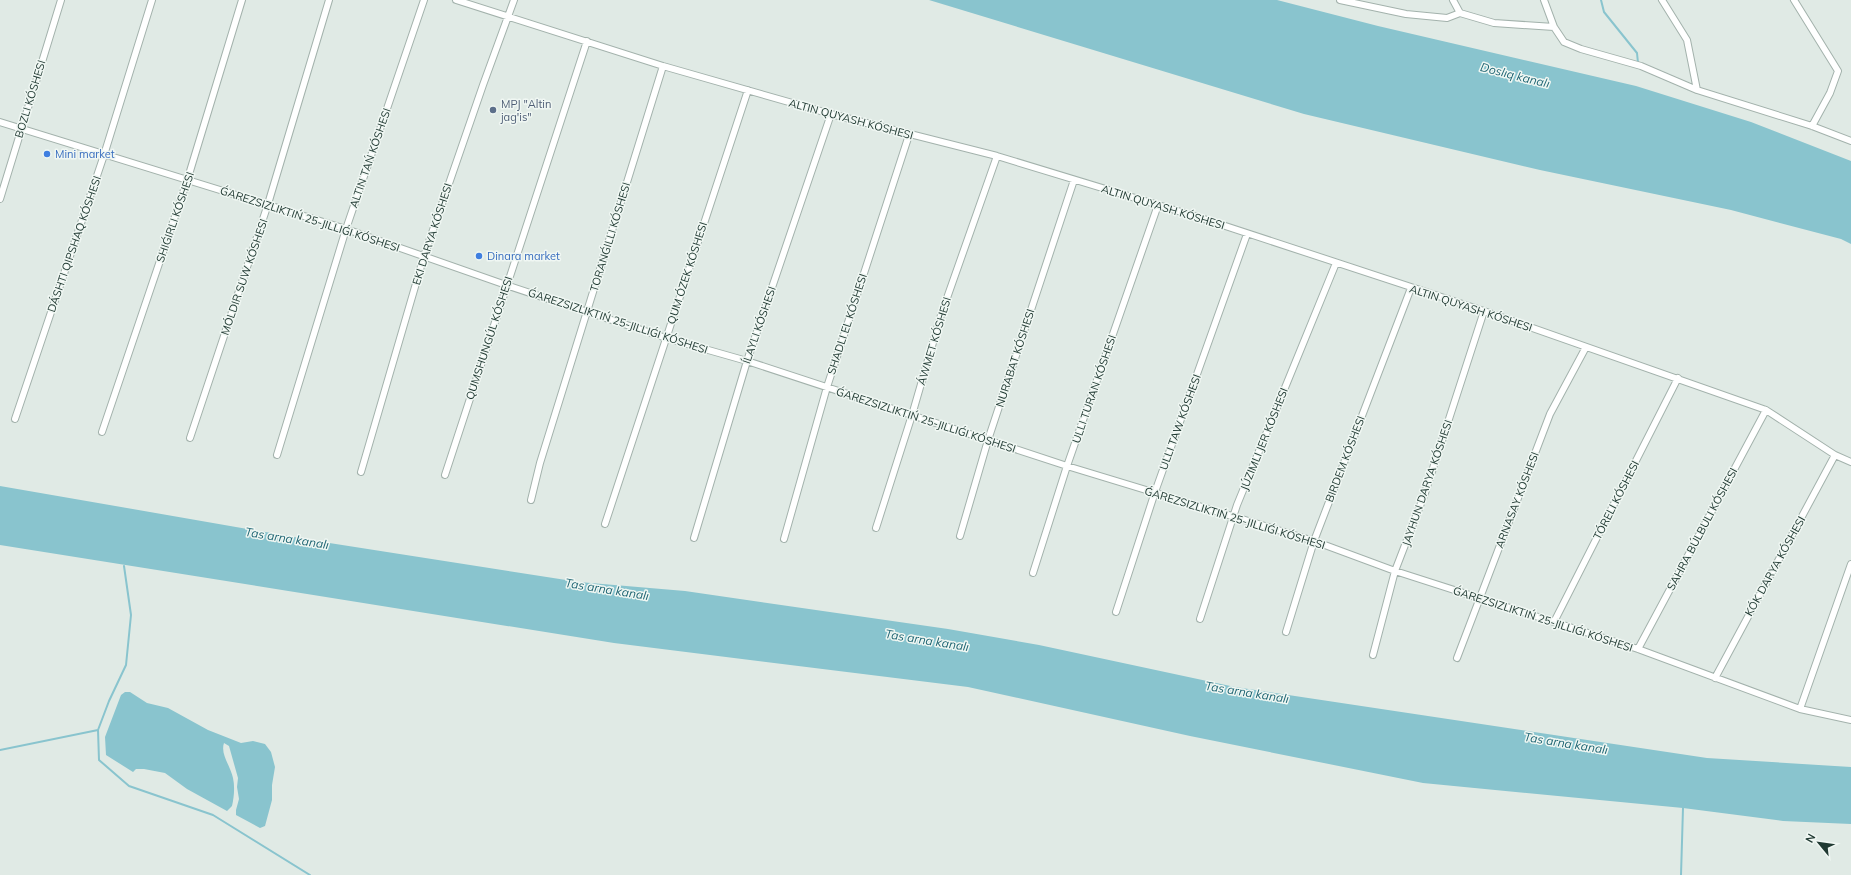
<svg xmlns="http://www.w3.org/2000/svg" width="1851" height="875" viewBox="0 0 1851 875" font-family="Mulish,sans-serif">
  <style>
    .water { fill: #89c4ce }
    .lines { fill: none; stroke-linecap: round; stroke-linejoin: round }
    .stream { stroke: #89c4ce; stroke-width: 2 }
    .street-casing { stroke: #a3b2ac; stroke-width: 8 }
    .street { stroke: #fff; stroke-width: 6 }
    .service-dot { fill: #5c6f8a; stroke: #f0f7f3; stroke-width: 1.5 }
    .shop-dot { fill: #3f7fe0; stroke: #f0f7f3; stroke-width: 1.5 }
    .labels { text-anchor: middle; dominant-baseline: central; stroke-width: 3; stroke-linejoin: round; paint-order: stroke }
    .street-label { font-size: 11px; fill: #213a33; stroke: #f0f7f3 }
    .service-label { font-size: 11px; fill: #4e5e75; stroke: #f0f7f3; text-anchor: start }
    .shop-label { font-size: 11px; fill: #366cbe; stroke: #f0f7f3; text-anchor: start }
    .water-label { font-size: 12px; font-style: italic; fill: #1e6573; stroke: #f0f7f3 }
  </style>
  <rect width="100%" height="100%" fill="#e0eae5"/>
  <path class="water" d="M929 0H1277L1378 26 1636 86 1751 122 1851 161V244L1841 239 1731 210 1540 170 1304 114Z
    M0 486 323 542 579 582 685 591 948 629 1039 645 1235 687 1707 758 1851 767V824L1783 821 1683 808 1423 783 1190 736 968 687 614 643 0 545Z
    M125 692H130L147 703 168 708 208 730 241 743 253 741 265 744 271 752 275 767 272 785V800L265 826 260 828 236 815V810L239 799 237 787 238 778 229 746 224 743C220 754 231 767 233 778 235 787 234 797 232 806L227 811 187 789 165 773 144 769H136L133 772 106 755 105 737 121 695Z"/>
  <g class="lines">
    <path class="stream" d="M1601 0 1604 12 1637 53 1638 63
      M124 566 131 615 126 665 109 701 98 730 99 760 129 786 213 815 310 875
      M0 750 98 730
      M1681 875 1683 808"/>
    <defs>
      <path id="street" d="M456 0 663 66 831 114 997 156 1201 218 1484 311 1766 410 1835 455 1851 462
        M1340 0 1406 14 1447 18 1460 13 1494 23 1554 27 1564 42 1581 49 1641 66 1697 90 1812 126 1851 141
        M1453 0 1460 13
        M1544 0 1554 27
        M1662 0 1687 40 1697 90
        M1794 0 1838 71 1830 93 1812 126
        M0 122 346 229 506 285 666 338 747 361 1067 466 1314 541 1395 571 1638 649 1800 709 1851 720
        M0 199 61 0
        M15 419 104 155 152 0
        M102 432 187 181 242 0
        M190 438 268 204 329 0
        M277 455 346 229 424 0
        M361 472 424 256 483 85 514 0
        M445 475 587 41
        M531 500 540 463 663 66
        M605 524 748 90
        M876 528 912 415 941 315 997 156
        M960 536 988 440 1074 180
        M694 538 747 361 831 114
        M784 539 827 387 909 135
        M1033 573 1067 466 1158 205
        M1116 612 1155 492 1247 234
        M1200 619 1237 505 1336 263
        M1554 622 1678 378
        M1286 632 1314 541 1411 288
        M1638 649 1766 410
        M1373 655 1395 571 1425 493 1484 311
        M1457 658 1550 414 1586 347
        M1715 678 1835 455
        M1800 709 1851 564"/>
    </defs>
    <use href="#street" class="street-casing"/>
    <use href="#street" class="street"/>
  </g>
  <circle class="service-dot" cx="493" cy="110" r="4"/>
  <g class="shop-dot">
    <circle cx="47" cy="154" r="4"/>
    <circle cx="479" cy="256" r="4"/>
  </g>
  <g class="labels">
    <g class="street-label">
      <text transform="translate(30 99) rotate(-73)">BOZLI KÓSHESI</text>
      <text transform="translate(851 119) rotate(15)">ALTIN QUYASH KÓSHESI</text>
      <text transform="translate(370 158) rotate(-71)">ALTIN TAŃ KÓSHESI</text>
      <text transform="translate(1163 207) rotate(17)">ALTIN QUYASH KÓSHESI</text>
      <text transform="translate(175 217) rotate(-71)">SHIǴIRLI KÓSHESI</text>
      <text transform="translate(310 219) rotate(18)">ǴAREZSIZLIKTIŃ 25-JILLIǴI KÓSHESI</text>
      <text transform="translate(432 234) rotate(-72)">EKI DARYA KÓSHESI</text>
      <text transform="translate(610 237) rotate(-73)">TORANǴILLI KÓSHESI</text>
      <text transform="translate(74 244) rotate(-71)">DÁSHTI QIPSHAQ KÓSHESI</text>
      <text transform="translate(687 273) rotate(-72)">QUM ÓZEK KÓSHESI</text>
      <text transform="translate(244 277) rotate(-71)">MÓLDIR SUW KÓSHESI</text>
      <text transform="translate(1471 308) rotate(18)">ALTIN QUYASH KÓSHESI</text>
      <text transform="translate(618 321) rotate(18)">ǴAREZSIZLIKTIŃ 25-JILLIǴI KÓSHESI</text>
      <text transform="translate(847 324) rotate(-72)">SHADLI EL KÓSHESI</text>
      <text transform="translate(759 325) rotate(-71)">ÍLAYLI KÓSHESI</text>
      <text transform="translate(489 338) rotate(-72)">QUMSHUNGÚL KÓSHESI</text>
      <text transform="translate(934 341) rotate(-73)">ÁWMET KÓSHESI</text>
      <text transform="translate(1015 358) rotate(-72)">NURABAT KÓSHESI</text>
      <text transform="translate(1094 389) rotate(-71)">ULLI TURAN KÓSHESI</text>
      <text transform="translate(926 420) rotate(18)">ǴAREZSIZLIKTIŃ 25-JILLIǴI KÓSHESI</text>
      <text transform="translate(1180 422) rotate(-70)">ULLI TAW KÓSHESI</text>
      <text transform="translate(1264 439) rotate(-68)">JÚZIMLI JER KÓSHESI</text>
      <text transform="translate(1345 459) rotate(-69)">BIRDEM KÓSHESI</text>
      <text transform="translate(1427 483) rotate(-71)">JAYHUN DARYA KÓSHESI</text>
      <text transform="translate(1517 500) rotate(-69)">ARNASAY KÓSHESI</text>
      <text transform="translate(1616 500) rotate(-63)">TÓRELI KÓSHESI</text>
      <text transform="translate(1235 518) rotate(17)">ǴAREZSIZLIKTIŃ 25-JILLIǴI KÓSHESI</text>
      <text transform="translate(1702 529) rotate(-62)">SAHRA BÚLBULI KÓSHESI</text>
      <text transform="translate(1775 566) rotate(-61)">KÓK DARYA KÓSHESI</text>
      <text transform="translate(1543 619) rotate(18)">ǴAREZSIZLIKTIŃ 25-JILLIǴI KÓSHESI</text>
    </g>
    <g class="service-label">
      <text x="501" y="104">MPJ "Altin<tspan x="501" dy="13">jag'is"</tspan></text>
    </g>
    <g class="shop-label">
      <text x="55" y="154">Mini market</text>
      <text x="487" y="256">Dinara market</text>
    </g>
    <g class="water-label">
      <text transform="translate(1515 75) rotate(14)">Doslıq kanalı</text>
      <text transform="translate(287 538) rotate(9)">Tas arna kanalı</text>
      <text transform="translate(607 589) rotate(9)">Tas arna kanalı</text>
      <text transform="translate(927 640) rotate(9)">Tas arna kanalı</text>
      <text transform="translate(1247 692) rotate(9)">Tas arna kanalı</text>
      <text transform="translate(1566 743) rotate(9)">Tas arna kanalı</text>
    </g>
  </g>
  <g transform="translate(1819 843) rotate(299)" stroke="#f0f7f3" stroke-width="3" paint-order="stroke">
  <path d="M0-3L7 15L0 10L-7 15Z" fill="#213a33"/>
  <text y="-6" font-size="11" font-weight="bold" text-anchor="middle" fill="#213a33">N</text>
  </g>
</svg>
